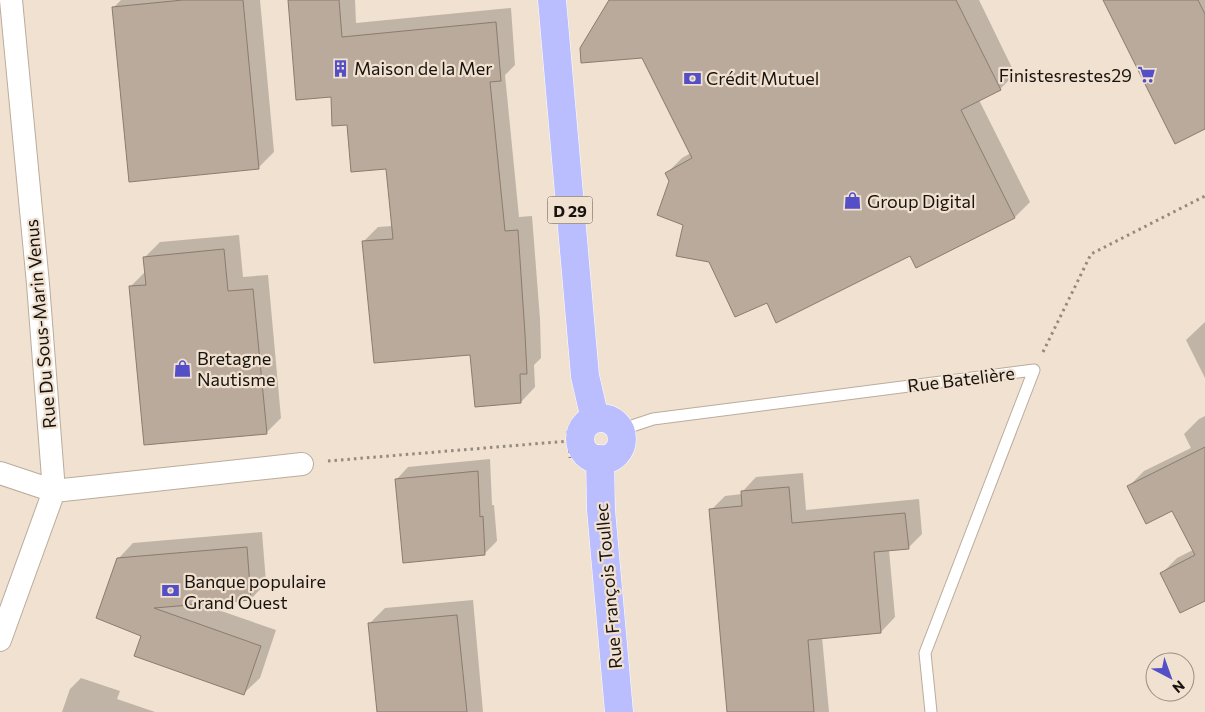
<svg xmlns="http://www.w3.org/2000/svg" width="1205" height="712" viewBox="0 0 1205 712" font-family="Commissioner,sans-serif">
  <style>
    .shadow { fill: #0003 }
    .building { fill: #b9aa9b; stroke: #8a7c6e }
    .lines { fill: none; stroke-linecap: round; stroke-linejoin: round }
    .service-casing { stroke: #bbac9d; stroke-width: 13 }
    .minor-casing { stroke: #bbac9d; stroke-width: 24 }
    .primary-casing { stroke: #fff; stroke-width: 29 }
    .path { stroke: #958a7f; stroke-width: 3; stroke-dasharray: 2.5 4; stroke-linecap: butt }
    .service { stroke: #fff; stroke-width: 11 }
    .minor { stroke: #fff; stroke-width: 22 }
    .primary { stroke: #babdfe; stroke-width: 28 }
    .labels { text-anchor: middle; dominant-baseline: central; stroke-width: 4.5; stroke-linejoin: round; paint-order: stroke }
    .shield { fill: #f0e1d1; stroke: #595148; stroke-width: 1 }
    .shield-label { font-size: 16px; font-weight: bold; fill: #18130e }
    .poi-label { font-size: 18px; fill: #18130e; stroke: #f0e1d1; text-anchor: start }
    .street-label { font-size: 18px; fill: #18130e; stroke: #f0e1d1 }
  </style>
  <rect width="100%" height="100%" fill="#f0e1d1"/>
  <path class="shadow" d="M121 0H260L274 152 258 168 114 7Z
    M289 0H355L356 23 511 8 515 65 505 75 519 217 532 216 540 319 541 358 534 365 535 387 521 402 471 354 363 242 378 227 393 226 387 168 348 124 332 96Z
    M611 0H979L1015 74 1000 89 979 100 1030 202 1015 217 911 255 768 301 709 261 684 224 667 173 682 158 691 153 643 56Z
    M1105 0H1205V128Z
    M239 235 243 277 268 275 281 418 266 433 130 287 145 272V257L160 242Z
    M1205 322V378L1186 340Z
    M1205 416V599L1162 573 1177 558 1193 550 1173 510 1129 486 1144 471 1191 448 1184 434 1199 419Z
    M490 459 492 505H494L497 541 484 554 396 480 408 467Z
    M803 473 806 510 919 499 922 534 908 548 889 550 895 617 881 632 822 637 829 712H728L711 510 725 496 742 494V492L756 477Z
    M262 532 266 583 251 599 198 603 276 630 260 678 244 693 143 635 118 559 133 543Z
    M473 600 483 712H378L369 624 385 608Z
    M81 678 120 691 117 699 155 712H62L70 689Z"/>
  <path class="building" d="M183 0H243L259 169 129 182 112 7Z
    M288 0H339L342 37 496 22 501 81 490 82 505 231 518 230 525 334 527 374H520L521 403 475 407 470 355 374 363 362 241 393 239 386 169 351 172 347 125 332 126 331 97 296 100Z
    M609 0H956L1001 90 961 110 1015 218 916 268 910 256 776 323 767 303 735 317 709 262 676 256 683 225 657 215 669 181 665 173 692 158 642 58 581 63 580 48Z
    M1103 0H1198L1205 14V129L1175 144Z
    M224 249 228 291 253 289 267 434 144 445 129 286 146 285 143 257Z
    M1205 447V601L1180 613 1160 573 1195 555 1172 511 1146 524 1127 486Z
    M478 471 480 517 483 516 485 555 403 563 395 479Z
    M789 487 792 523 905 513 909 549 874 552 881 633 808 640 814 712H727L709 509 742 506 741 491Z
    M247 547 251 600 154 608 261 646 244 695 134 656 141 636 96 618 117 558Z
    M457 615 467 712H377L368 623Z"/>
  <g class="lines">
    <defs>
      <path id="service" d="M620 430 653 419 1034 370 925 653 931 712"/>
      <path id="minor" d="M0 473 54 491 302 464
        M0 640 54 491 38 284 11 0"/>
      <path id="primary" d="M552 0 585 376 595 419
        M580 439a21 21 0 1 1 42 0a21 21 0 1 1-42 0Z
        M600 459 601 510 619 712"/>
    </defs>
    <use href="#service" class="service-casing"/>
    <use href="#minor" class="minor-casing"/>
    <use href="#primary" class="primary-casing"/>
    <path class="path" d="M1043 352 1091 254 1205 196
      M568 431 570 458
      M328 461 569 441"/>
    <use href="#service" class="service"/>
    <use href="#minor" class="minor"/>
    <use href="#primary" class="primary"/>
  </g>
  <defs>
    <symbol id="building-bare" viewBox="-9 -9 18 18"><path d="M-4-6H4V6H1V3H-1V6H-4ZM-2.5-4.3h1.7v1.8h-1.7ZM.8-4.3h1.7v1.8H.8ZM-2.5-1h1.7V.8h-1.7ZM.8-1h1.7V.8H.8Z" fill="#544fc6" stroke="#f0e1d1" stroke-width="2.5" paint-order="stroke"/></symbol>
    <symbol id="supermarket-bare" viewBox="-9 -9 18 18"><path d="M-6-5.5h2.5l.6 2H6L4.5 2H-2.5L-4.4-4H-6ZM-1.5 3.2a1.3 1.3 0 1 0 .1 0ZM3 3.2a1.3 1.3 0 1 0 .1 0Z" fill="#544fc6" stroke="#f0e1d1" stroke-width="2.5" paint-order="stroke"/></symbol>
    <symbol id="bank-bare" viewBox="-9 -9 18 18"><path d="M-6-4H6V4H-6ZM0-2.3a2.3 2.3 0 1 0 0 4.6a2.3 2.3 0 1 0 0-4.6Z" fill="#544fc6" stroke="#f0e1d1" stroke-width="2.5" paint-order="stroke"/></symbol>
    <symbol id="shop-bare" viewBox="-9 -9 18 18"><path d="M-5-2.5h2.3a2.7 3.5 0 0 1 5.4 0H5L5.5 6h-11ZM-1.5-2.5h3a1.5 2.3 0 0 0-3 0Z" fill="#544fc6" stroke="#f0e1d1" stroke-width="2.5" paint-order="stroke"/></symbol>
  </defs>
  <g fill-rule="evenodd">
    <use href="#building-bare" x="328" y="56" width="25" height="25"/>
    <use href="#supermarket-bare" x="1134" y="62" width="25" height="25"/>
    <use href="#bank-bare" x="680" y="66" width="25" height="25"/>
    <use href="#shop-bare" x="840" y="188" width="25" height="25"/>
    <use href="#shop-bare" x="170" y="356" width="25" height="25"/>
    <use href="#bank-bare" x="158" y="578" width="25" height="25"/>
  </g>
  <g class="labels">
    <rect class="shield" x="547.5" y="196.5" width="45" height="27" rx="4"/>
    <g class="shield-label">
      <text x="570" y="210">D 29</text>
    </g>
    <g class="poi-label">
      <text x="354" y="68">Maison de la Mer</text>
      <text x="1132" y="75" text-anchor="end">Finistesrestes29</text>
      <text x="706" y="78">Crédit Mutuel</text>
      <text x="867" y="201">Group Digital</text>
      <text x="197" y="358">Bretagne<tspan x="197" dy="21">Nautisme</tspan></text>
      <text x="184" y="581">Banque populaire<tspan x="184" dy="21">Grand Ouest</tspan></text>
    </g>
    <g class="street-label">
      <text transform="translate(40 324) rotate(-95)">Rue Du Sous-Marin Venus</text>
      <text transform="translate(961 379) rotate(-7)">Rue Batelière</text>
      <text transform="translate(608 586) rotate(-95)">Rue François Toullec</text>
    </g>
  </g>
  <g transform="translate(1170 677) rotate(139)"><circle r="24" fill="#f0e1d1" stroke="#9a8f83"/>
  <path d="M0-4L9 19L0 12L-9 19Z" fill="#544fc6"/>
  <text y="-8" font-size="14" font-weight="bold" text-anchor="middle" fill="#18130e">N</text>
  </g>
</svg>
